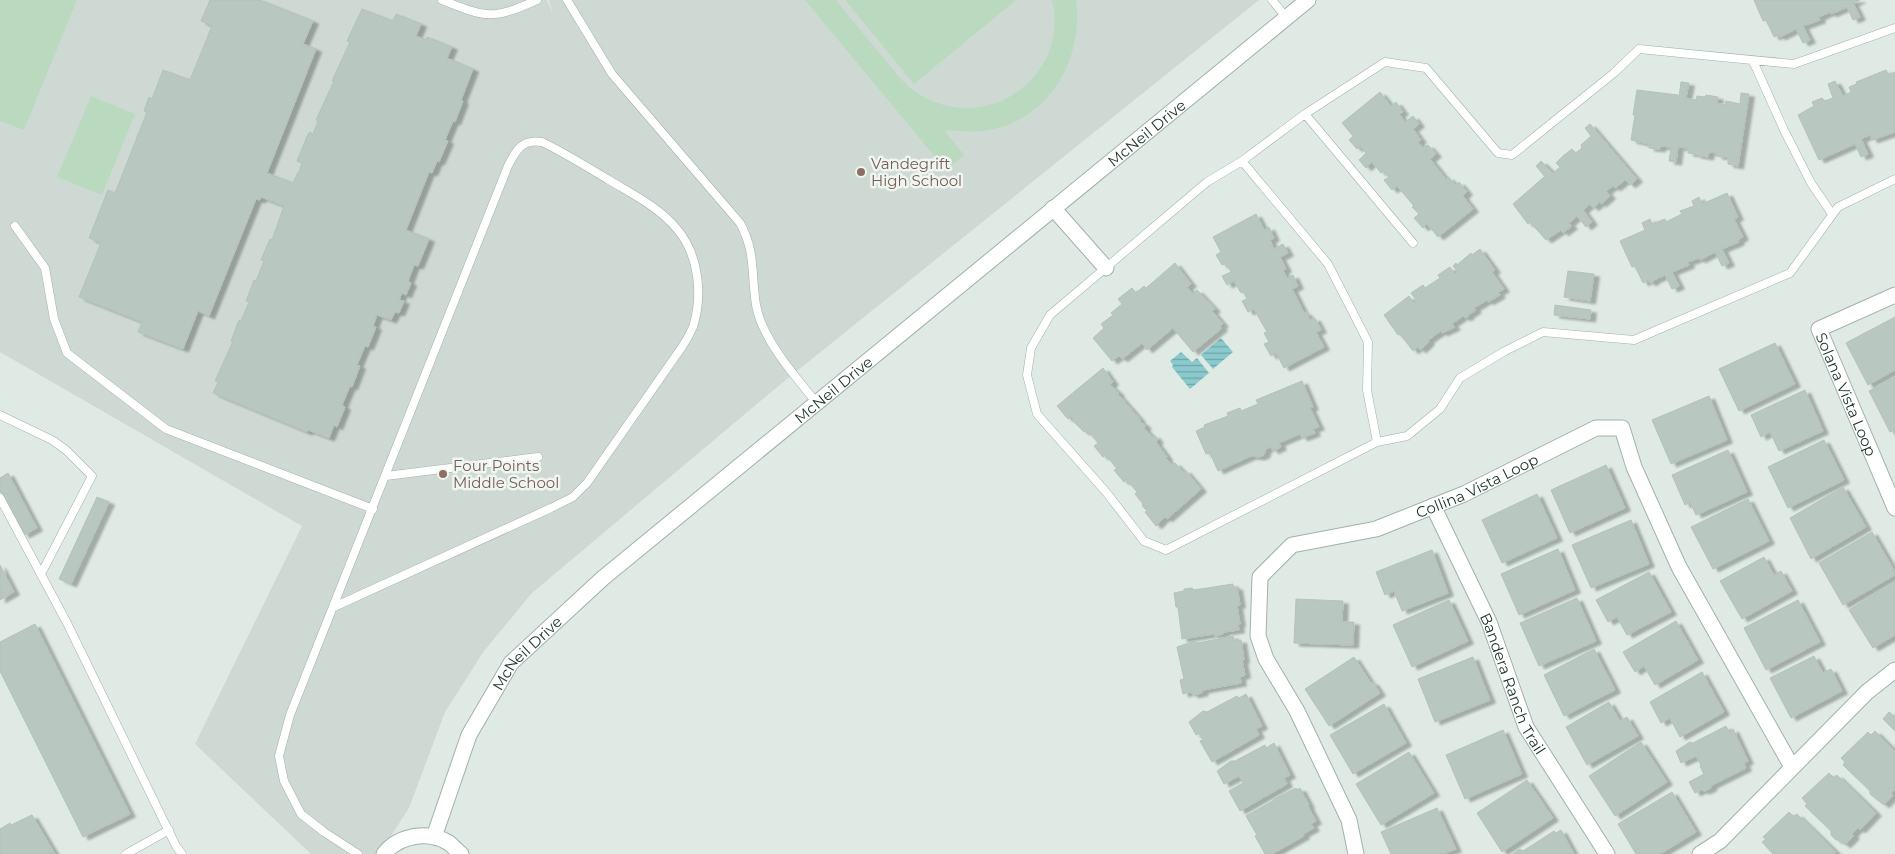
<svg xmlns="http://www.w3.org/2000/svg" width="1895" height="854" viewBox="0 0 1895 854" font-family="Montserrat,sans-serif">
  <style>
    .built { fill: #ced9d3 }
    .green { fill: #b9dabe }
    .water { fill: url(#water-rules) }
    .building { fill: #b8c7bf; stroke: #b2c3ba; filter: url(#shadow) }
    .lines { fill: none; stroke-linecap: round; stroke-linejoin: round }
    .lane-casing { stroke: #a2b1aa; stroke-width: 9 }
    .street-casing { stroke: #a2b1aa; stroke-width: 17 }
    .lane { stroke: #fff; stroke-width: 8 }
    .street { stroke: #fff; stroke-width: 15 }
    .education-dot { fill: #8d6e63; stroke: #eff6f2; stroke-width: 2 }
    .labels { text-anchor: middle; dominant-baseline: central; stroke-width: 5; stroke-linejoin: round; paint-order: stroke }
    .street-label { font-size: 15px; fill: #21382f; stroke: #eff6f2 }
    .education-label { font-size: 15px; fill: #785e54; stroke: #eff6f2; text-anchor: start }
  </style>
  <defs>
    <pattern id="water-rules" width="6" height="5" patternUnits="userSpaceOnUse" patternTransform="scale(1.25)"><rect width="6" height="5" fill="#8acacc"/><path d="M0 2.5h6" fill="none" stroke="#70a5a6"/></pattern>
    <filter id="shadow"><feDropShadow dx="5.5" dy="3" stdDeviation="1" flood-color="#0004"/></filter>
  </defs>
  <rect width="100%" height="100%" fill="#dfeae4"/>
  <path class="built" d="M0 0H547L553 14 549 0H1259L782 383 532 593 484 651 445 712 409 808 379 854H311L195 744 302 526 0 352Z"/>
  <path class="green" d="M0 0H77L24 130 0 121Z
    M805 0H836C851 19 866 37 882 56 894 70 905 87 922 96 989 134 1070 76 1052 0H1076C1084 58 1050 119 989 130 974 133 959 131 944 130L964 155 946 170Z
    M845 0H1016L914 84Z
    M91 96 135 114 102 195 57 177Z"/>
  <path class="water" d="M1221 338 1233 352 1213 369 1201 355Z
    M1181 352 1192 362 1197 358 1209 373 1190 389 1172 367 1173 365 1170 361Z"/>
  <path class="building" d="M210 0H260L313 21 303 44 316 49 267 173 293 183 298 172 300 173 301 172 299 171 302 163 297 161 308 134 310 132 313 134 318 121 316 120 334 81H332L350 42 347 41 362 9 393 21 396 14 421 24 416 36 426 40 427 37 452 47 447 58 473 69 461 100 463 101 455 122 453 121 445 140 448 141 439 162 437 161 432 173 429 172 406 230 429 239 418 266 414 265 408 281 411 283 406 295 402 293 399 300 404 301 399 313 395 312 391 320 377 315 373 326 376 327 368 347 365 346 357 365 360 366 352 387 350 386 342 405 345 407 337 427 334 425 329 438 308 430 307 432 213 393 218 382 215 381 233 341H231L239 320 241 321 249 302 246 301 254 280 256 281 264 261 261 260 270 239 272 240 284 206 261 197 260 200 256 199 209 316 198 311 183 349 138 332 142 322 79 297 101 243 89 238 108 190 115 193 147 112 144 111 149 97 152 99 163 70 190 80 212 26 201 21Z
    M1754 0H1860L1853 3 1860 17 1853 20 1847 7 1831 14 1830 12 1819 17 1820 20 1803 26 1810 40 1803 43 1796 29 1780 37 1779 35 1774 37 1766 20 1763 21Z
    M1886 70 1889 75 1895 72V132L1872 140 1870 135 1861 139 1868 154 1861 157 1855 144 1819 160 1798 115 1814 106 1812 102 1822 98 1825 101 1833 98 1828 84 1835 81 1843 96 1851 92 1849 87 1857 84 1856 82Z
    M1681 82 1689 83 1686 98 1696 100 1697 96 1705 97 1706 95 1718 97 1717 103 1725 105 1726 101 1740 104 1741 93 1749 94 1738 166 1728 164V157L1717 156V153L1709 152 1708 157 1696 155V154L1688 153V148L1678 147 1676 162 1669 161 1671 147 1661 146 1660 149 1649 148V144L1631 140 1635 115H1633L1637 90 1678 95 1679 97Z
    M1380 92 1391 106 1396 102 1403 112 1399 114 1405 122 1413 116 1419 124 1413 129 1421 140 1418 142 1423 148 1428 145 1436 154 1430 159 1446 179 1448 177 1455 185 1459 182 1467 192 1463 196 1473 209 1438 237 1427 224 1423 228 1414 218 1419 214 1412 207 1414 206 1397 186 1392 190 1384 180 1389 177 1383 170 1381 173 1372 162 1366 168 1359 160 1366 153 1360 146 1357 149 1349 140 1353 136 1342 123Z
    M1590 124 1637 179 1630 185 1625 180 1615 188 1613 186 1606 191 1610 196 1601 204 1600 202 1593 208 1590 204 1583 210 1592 222 1586 227 1577 216 1569 223 1572 226 1563 233 1561 230 1546 240 1530 222 1528 224 1513 204 1544 177 1546 178 1536 166 1541 161 1553 173 1560 167 1556 163 1563 156 1572 149 1576 153 1582 148 1581 145 1591 136 1585 128Z
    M1727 193 1738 217 1734 219 1743 237 1738 240 1739 242 1722 249 1729 263 1722 266 1715 252 1700 260 1699 258 1688 262 1689 265 1672 272 1679 286 1672 289 1665 275 1654 280V281L1650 283 1648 280 1643 283 1635 266 1632 267 1620 241 1645 230 1642 223 1650 219 1652 224 1665 219 1666 222 1682 214 1680 211 1694 206 1692 201 1699 197 1702 204Z
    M1256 214 1264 230 1269 227 1274 238 1270 240 1274 249 1283 244 1288 253 1280 257 1286 269 1283 271 1287 278 1293 275 1298 286 1292 289 1304 313 1306 312 1310 320 1315 318 1321 330 1316 332 1324 347 1284 368 1276 353 1271 356 1264 344 1269 342 1264 333 1267 332 1254 309 1248 312 1242 301 1247 299 1244 292 1241 293 1234 281 1227 285 1222 276 1231 272 1226 263 1222 265 1216 255 1221 252 1213 237Z
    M1480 249 1495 270 1492 272 1504 289 1498 292 1500 295 1488 302 1487 300 1474 308 1476 310 1468 315 1469 316 1465 318 1463 316 1452 324 1455 327 1442 333 1441 331 1428 340 1429 342 1423 348 1420 350 1418 347 1413 351 1400 334 1398 335 1384 315 1409 296 1414 303 1417 301 1411 293 1423 285 1425 288 1440 278 1438 275 1450 267 1455 274 1458 272 1453 266 1456 263 1457 265 1471 253 1472 255Z
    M1175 263 1191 284 1187 287 1193 294 1197 290 1215 309 1212 311 1223 324 1220 326 1222 328 1193 352 1173 328 1147 350 1142 343 1122 359 1119 356 1112 361 1093 338 1104 328 1101 324 1113 315 1111 313 1122 304 1118 299 1132 288 1136 293 1144 286 1146 288Z
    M1568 271 1594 274 1590 301 1564 297Z
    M1555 305 1591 310 1590 319 1554 315Z
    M1895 317V370L1868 385 1846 343Z
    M1775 343 1795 384 1739 411 1719 369Z
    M1103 368 1113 382 1110 385 1119 393 1118 394 1139 418 1141 423 1142 422 1146 426 1144 428 1152 437 1154 435 1158 440 1156 442 1167 457 1166 458 1172 465 1175 463 1183 472 1185 470 1201 489 1167 519 1165 517 1156 526 1145 512 1148 510 1145 509 1142 505 1143 504 1135 494 1137 492 1126 479 1124 482 1114 470 1117 469 1106 455 1103 457 1094 446 1098 443 1087 430 1084 432 1072 420 1073 419 1071 416 1068 419 1057 406Z
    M1895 377V430L1890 432 1869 391Z
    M1302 381 1313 407 1310 408 1319 427 1313 429 1315 433 1302 438 1300 434 1279 443 1281 447 1273 451 1271 447 1266 449 1264 455 1259 457 1251 456 1218 471 1210 453 1206 454 1196 431 1205 427 1204 425 1228 416 1227 413 1240 408 1241 411 1258 404 1256 400Z
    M1805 390 1823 431 1779 451 1770 432 1761 437 1751 415Z
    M1709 396 1727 440 1671 464 1652 420Z
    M1824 440 1844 480 1788 508 1768 467Z
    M1728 450 1747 492 1696 515 1690 502 1685 505 1672 475Z
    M1606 465 1625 508 1570 533 1551 490Z
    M8 473 37 528 24 535 0 491V478Z
    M1843 487 1866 527 1811 559 1790 518Z
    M1537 494 1557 538 1502 563 1482 520Z
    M97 497 109 502 71 584 59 579Z
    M1748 499 1769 541 1713 569 1691 527Z
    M1631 520 1649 564 1591 588 1572 545Z
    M1872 532 1895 572V575L1843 605 1819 563Z
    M1558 549 1575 590 1519 615 1501 574Z
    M1432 550 1448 593 1402 611 1394 591 1385 595 1376 572Z
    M1764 557 1774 575 1781 571 1792 591 1742 619 1720 581Z
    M0 565 14 592 0 600Z
    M1649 572 1671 612 1627 635 1617 617 1608 622 1596 600Z
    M1895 581V635L1873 648 1849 610Z
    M1233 584V587H1237L1240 605H1237L1240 624H1238L1239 630 1224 632 1223 634 1215 636 1213 634 1182 639 1178 607H1176L1174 593 1184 591V589L1192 588 1194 590Z
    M1577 598 1596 641 1539 666 1520 623Z
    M1296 599 1343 601 1342 622H1354L1353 645 1294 643Z
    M1449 600 1468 641 1412 667 1393 625Z
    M1798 600 1820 642 1766 670 1744 628Z
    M1676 621 1698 660 1655 685 1644 666 1635 672 1623 652Z
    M35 624 130 814 83 837 0 671V642Z
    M1233 636 1234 641 1241 640 1244 660H1242L1245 675 1240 677 1241 683 1203 690 1202 693 1193 695 1190 692 1183 694 1180 680 1184 679 1177 647 1195 641 1198 643Z
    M1594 649 1615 690 1564 716 1544 675Z
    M1814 656 1823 673 1831 669 1842 691 1791 718 1770 678Z
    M1354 657 1371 683 1373 682 1380 693 1329 726 1305 689Z
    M1473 657 1490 700 1435 722 1418 679Z
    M1702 672 1724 712 1680 737 1670 718 1661 723 1650 702Z
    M1246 694 1262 726 1256 729 1259 735 1212 762 1200 741 1203 740 1199 733 1196 735 1189 722 1203 711 1207 712 1237 696 1239 698Z
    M1609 702 1620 721 1627 717 1638 736 1587 765 1566 727Z
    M1384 704 1406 743 1353 774 1330 735Z
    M1889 712 1895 717V731L1883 719Z
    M1726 726 1729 732 1733 729 1748 761 1744 763 1746 768 1712 785 1711 788 1705 791 1701 790 1695 793 1689 782 1704 774 1700 766 1701 765 1696 756 1681 763 1676 751 1690 742 1693 743Z
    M1503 730 1522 774 1465 799 1446 755Z
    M1875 731 1895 751V790L1891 793 1893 795 1884 805 1870 794V791L1843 765 1845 762 1841 758 1868 732 1871 735Z
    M1641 742 1667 782 1615 816 1589 776Z
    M1274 743 1290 775 1284 778 1287 784 1240 811 1229 791 1243 783 1239 776 1224 784 1217 771 1231 761H1235L1265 745 1266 748Z
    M1409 752 1434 793 1381 825 1356 784Z
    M1829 773 1834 778 1837 775 1876 813 1860 830 1858 828 1852 834 1854 836 1845 845 1839 840H1836L1831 835V831L1805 806 1807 804 1802 798Z
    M1527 780 1553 818 1502 852 1477 813Z
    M1296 788 1297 790 1300 788 1309 805 1308 806 1316 821 1311 824 1314 828 1303 834 1304 836 1272 854H1265L1255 836 1257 835 1246 816 1273 801 1274 799Z
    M1672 792 1696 832 1660 854H1636L1618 824Z
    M1437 808 1456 849 1443 854H1391L1381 832Z
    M1789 812 1794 817 1797 814 1836 852 1834 854H1773L1762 842 1766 839 1763 837Z
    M32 815 55 854H0V829L10 823 11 825Z
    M1561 830 1574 854H1513L1519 849 1523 851 1554 831 1556 833Z"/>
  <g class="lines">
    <defs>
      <path id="lane" d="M442 0C487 18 492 20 537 0
        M567 0 612 74 740 223C756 252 751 274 756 305 762 339 794 375 816 402
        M1272 0 1286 17
        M1753 61 1784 130 1811 183 1832 214
        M1305 114 1413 243
        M1242 161 1328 264 1368 342 1367 390 1377 442 1407 436 1440 409 1460 378 1505 351 1543 332 1634 340 1790 273 1838 207 1895 179
        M15 226 45 268 54 319 67 353 166 429 373 509
        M0 415 52 440 66 450 92 476 41 574
        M1377 442 1166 550 1144 541 1106 492 1037 414 1027 375 1031 348 1050 315 1207 182 1242 161 1305 114 1385 62 1426 68 1498 153 1512 155 1614 73 1639 49 1794 64 1895 28
        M386 476 538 457
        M0 498 67 623 176 846 182 854
        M334 607 551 508 573 497 587 483 682 347C686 341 690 334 693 327 703 295 699 255 677 229 659 207 632 194 609 180 587 167 565 153 542 142 522 139 516 150 508 166L290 715 279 756 284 781 301 814 324 832 358 854
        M126 854 169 830"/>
      <g id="street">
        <path d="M1053 208 1106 268"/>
        <path id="s1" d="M1895 295 1819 329 1895 508"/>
        <path id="s2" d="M1433 506 1489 622 1526 727 1607 854"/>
        <path id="s3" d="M434 837 469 735 511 663 603 578 1308 0"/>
        <path d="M384 854C399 835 429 830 449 843 453 846 457 851 461 854"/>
        <path id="s4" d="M1356 854 1349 820 1297 711 1266 659 1258 636 1260 577 1292 545 1376 529 1464 494 1596 428H1622L1634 467 1679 567 1792 767"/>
        <path d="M1700 854 1720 841 1867 692 1895 670"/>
      </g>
    </defs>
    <use href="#lane" class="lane-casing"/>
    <use href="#street" class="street-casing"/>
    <use href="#lane" class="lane"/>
    <use href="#street" class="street"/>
  </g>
  <g class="education-dot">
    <circle cx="861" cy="172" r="5"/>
    <circle cx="443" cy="474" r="5"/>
  </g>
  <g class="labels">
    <g class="street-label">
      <text stroke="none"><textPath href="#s3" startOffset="1019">McNeil Drive</textPath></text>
      <text stroke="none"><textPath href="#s3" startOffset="614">McNeil Drive</textPath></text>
      <text stroke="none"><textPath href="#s1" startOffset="154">Solana Vista Loop</textPath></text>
      <text stroke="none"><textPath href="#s4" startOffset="540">Collina Vista Loop</textPath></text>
      <text stroke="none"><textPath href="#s3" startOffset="209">McNeil Drive</textPath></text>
      <text stroke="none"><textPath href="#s2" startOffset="195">Bandera Ranch Trail</textPath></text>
    </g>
    <g class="education-label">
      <text x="871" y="163">Vandegrift<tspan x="871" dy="17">High School</tspan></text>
      <text x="453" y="465">Four Points<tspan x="453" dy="17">Middle School</tspan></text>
    </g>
  </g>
</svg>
